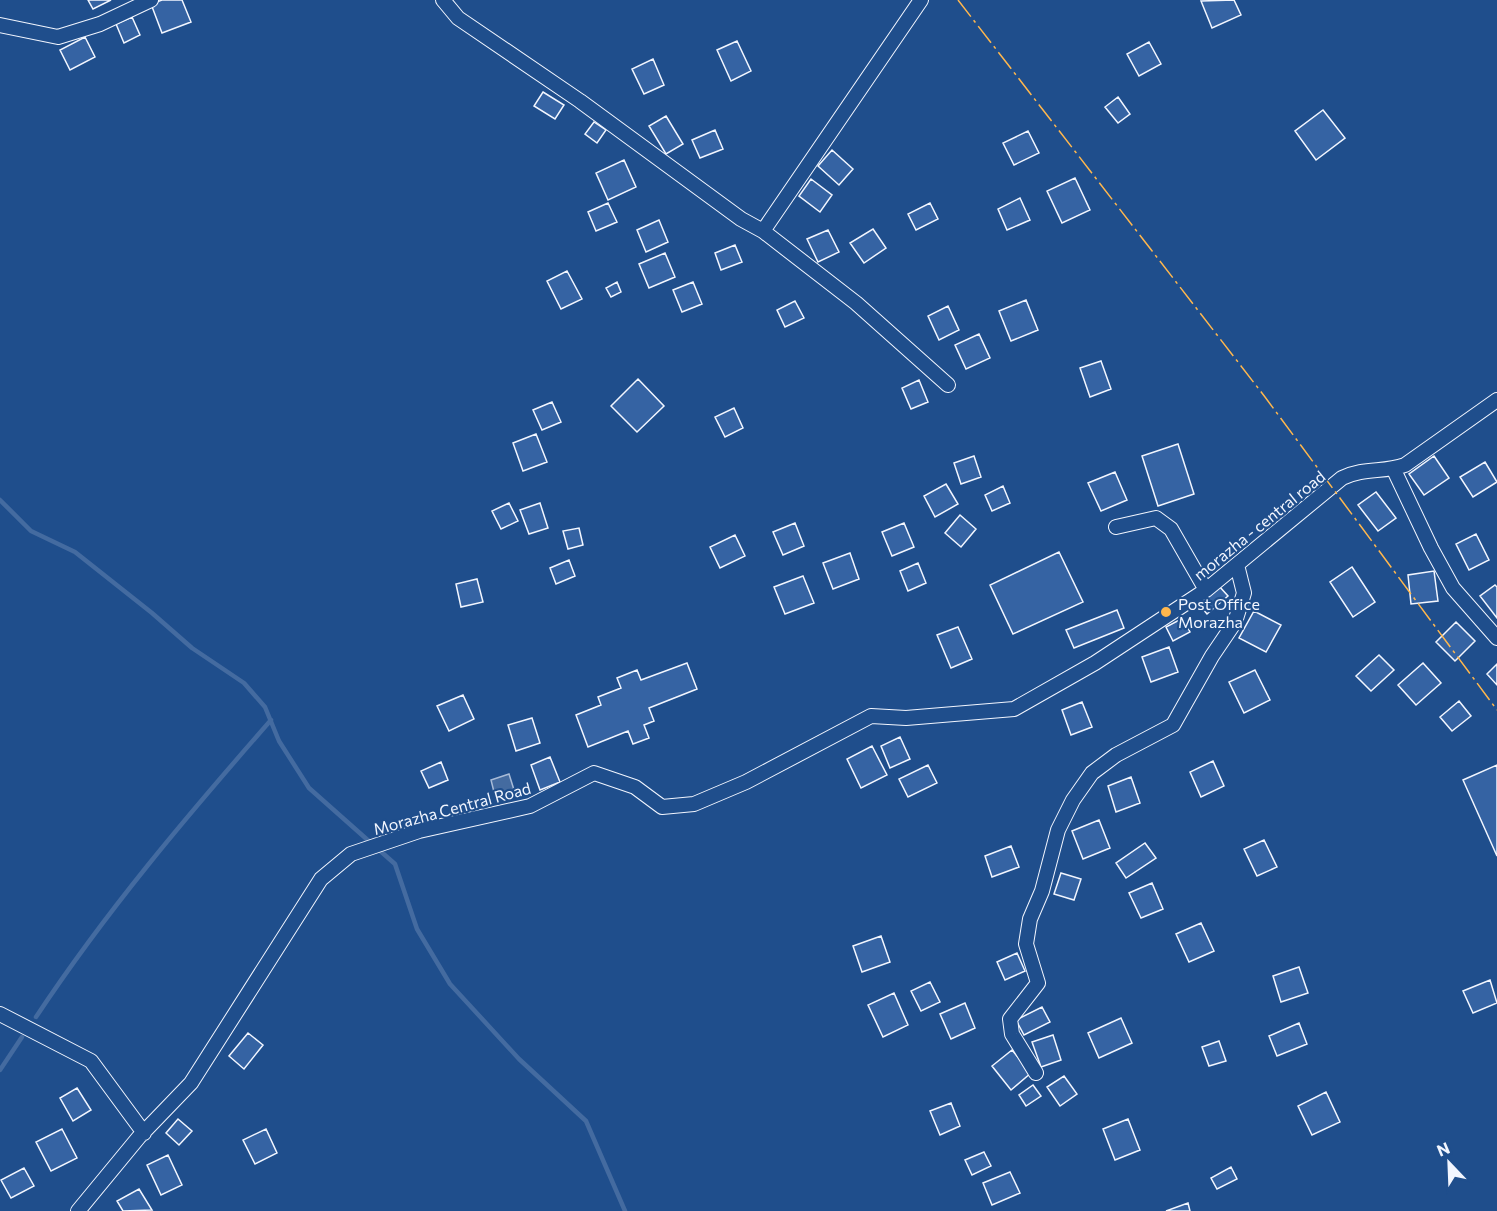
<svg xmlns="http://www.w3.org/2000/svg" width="1497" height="1211" viewBox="0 0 1497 1211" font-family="Commissioner,sans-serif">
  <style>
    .water { fill: #446ba0; stroke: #a8bbd7; stroke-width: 1.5 }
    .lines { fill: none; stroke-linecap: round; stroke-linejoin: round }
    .stream { stroke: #446ba0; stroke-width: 4.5 }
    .building { fill: #3563a3; stroke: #f2f6ff; stroke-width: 1.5 }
    .street-casing { stroke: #f2f6ff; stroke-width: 16 }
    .street { stroke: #1f4e8c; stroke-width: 14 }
    .power { stroke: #ffb74d; stroke-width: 1.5; stroke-dasharray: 21 4.5 3 4.5; stroke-linecap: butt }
    .poi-dot { fill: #ffb74d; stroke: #1f4e8c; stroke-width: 2 }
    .labels { text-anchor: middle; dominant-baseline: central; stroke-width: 4.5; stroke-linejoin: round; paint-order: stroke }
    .street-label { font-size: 16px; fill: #f2f6ff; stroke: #1f4e8c }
    .poi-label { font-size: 16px; fill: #f2f6ff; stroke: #1f4e8c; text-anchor: start }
  </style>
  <rect width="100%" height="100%" fill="#1f4e8c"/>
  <path class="water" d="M509 774 515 793 495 796 491 780Z"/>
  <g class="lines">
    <path class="stream" d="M0 500 31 531 75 552 152 613 192 648 244 683 265 707 279 741 309 788 371 843
      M378 849 395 864 417 929 450 984 519 1059 586 1121 625 1211
      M36 1017C107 910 186 817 271 720
      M0 1070 22 1037"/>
  </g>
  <path class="building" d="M88 0H111L93 9Z
    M162 0H182L191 22 162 33 151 4Z
    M1234 0 1241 15 1212 28 1201 1Z
    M132 17 140 35 124 43 116 24Z
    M85 37 95 57 70 70 60 50Z
    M737 41 751 71 731 81 717 50Z
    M1149 42 1161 64 1139 76 1127 54Z
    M653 59 664 85 644 94 632 69Z
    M543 92 564 105 555 119 534 106Z
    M1118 97 1130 114 1118 123 1105 107Z
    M1323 110 1345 138 1316 160 1295 131Z
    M666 116 683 144 666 154 649 126Z
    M594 122 606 130 597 143 585 134Z
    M715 130 723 149 700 158 692 140Z
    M1028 131 1039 153 1014 165 1003 143Z
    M832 150 853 169 839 185 818 166Z
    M624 160 636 187 608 200 596 173Z
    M1075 178 1090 210 1062 223 1047 191Z
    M811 179 832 195 820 212 799 196Z
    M1020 198 1030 220 1007 230 998 209Z
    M608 203 617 222 596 231 588 212Z
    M930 203 938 219 916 230 908 214Z
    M659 220 668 242 646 252 637 230Z
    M873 229 886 248 864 263 850 243Z
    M828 230 839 252 818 262 807 239Z
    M735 245 742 262 721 270 715 253Z
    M665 253 675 277 649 288 639 264Z
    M567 271 582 299 561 309 547 281Z
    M617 282 621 292 611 297 606 288Z
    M693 282 702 304 682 312 673 290Z
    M1026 300 1038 330 1011 341 999 311Z
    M795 301 804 318 785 327 777 310Z
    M948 306 959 330 939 340 928 316Z
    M979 334 990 358 966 369 955 345Z
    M1101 361 1111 389 1090 397 1080 368Z
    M638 379 664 406 637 432 611 406Z
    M919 380 928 402 911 409 902 388Z
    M552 402 561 422 542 430 533 410Z
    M734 408 743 428 725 437 715 417Z
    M536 434 547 462 523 471 513 443Z
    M1178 444 1194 494 1158 506 1142 456Z
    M974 456 981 477 961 484 954 463Z
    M1434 456 1449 478 1424 495 1409 474Z
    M1485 462 1497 482 1473 497 1460 477Z
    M1115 472 1127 500 1101 511 1088 483Z
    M946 484 958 504 935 517 924 496Z
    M1003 486 1010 503 992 511 985 495Z
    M1376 492 1396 518 1378 531 1358 505Z
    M509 503 518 521 501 529 492 511Z
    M540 503 548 528 529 534 520 510Z
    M960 515 976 529 961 547 945 533Z
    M795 523 804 546 783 555 773 532Z
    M904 523 914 547 892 556 882 532Z
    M579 528 583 545 568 549 563 531Z
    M1476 534 1489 560 1469 570 1456 544Z
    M735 535 745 556 720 568 710 547Z
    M1059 552 1083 602 1013 634 990 585Z
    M850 553 859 579 833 589 823 563Z
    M569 560 575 576 556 584 550 568Z
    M918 563 926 583 908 591 900 571Z
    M1352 567 1375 602 1353 617 1330 582Z
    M1434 571 1438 601 1411 604 1408 575Z
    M803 576 814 603 785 614 774 587Z
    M477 579 483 602 461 607 456 584Z
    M1495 585 1497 587V618L1480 596Z
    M1219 586 1228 596 1207 614 1198 603Z
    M1117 610 1124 628 1074 648 1066 630Z
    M1254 611 1281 625 1266 652 1239 638Z
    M1183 618 1190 632 1173 641 1166 627Z
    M1456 622 1475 641 1455 661 1436 642Z
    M958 627 972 659 951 668 937 635Z
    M1169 647 1178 672 1151 682 1142 657Z
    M1379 655 1394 670 1371 691 1356 676Z
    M687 663 697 689 649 708 654 721 644 725 649 738 633 744 628 731 588 747 576 715 601 705 598 697 621 688 617 678 637 670 641 680Z
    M1423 663 1441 683 1416 705 1398 685Z
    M1497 664V685L1487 674Z
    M1255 670 1270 700 1244 713 1229 682Z
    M463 695 474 719 449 731 437 706Z
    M1459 701 1471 716 1452 731 1440 717Z
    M1082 702 1092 727 1071 735 1062 710Z
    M532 718 540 743 516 751 508 725Z
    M900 737 910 759 890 768 881 746Z
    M872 746 887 775 861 788 847 759Z
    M550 757 560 782 540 790 531 765Z
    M1213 761 1224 786 1201 797 1190 772Z
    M441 762 448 780 429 788 421 771Z
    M928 765 937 783 908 797 899 779Z
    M1497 765V856L1463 780Z
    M1131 777 1140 803 1116 812 1108 786Z
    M1099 820 1110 848 1083 859 1072 831Z
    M1264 840 1277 867 1257 876 1244 849Z
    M1145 843 1156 858 1126 878 1116 863Z
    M1011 846 1019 867 992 877 985 856Z
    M1061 873 1081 879 1074 900 1054 894Z
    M1152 883 1163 909 1141 918 1129 893Z
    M1201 923 1214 951 1189 962 1176 934Z
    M881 936 890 962 862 972 853 946Z
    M1017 953 1025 971 1005 980 997 962Z
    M1299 967 1308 993 1281 1002 1273 976Z
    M1490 980 1497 1003 1473 1013 1463 991Z
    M930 982 940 1002 921 1011 911 991Z
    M894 993 908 1025 883 1037 868 1005Z
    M965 1003 975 1028 951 1039 940 1014Z
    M1042 1007 1050 1022 1024 1035 1016 1020Z
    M1121 1018 1132 1043 1099 1058 1088 1033Z
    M1299 1023 1307 1044 1277 1056 1269 1036Z
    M248 1033 263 1045 244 1069 229 1056Z
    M1053 1035 1061 1060 1041 1067 1032 1042Z
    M1219 1041 1226 1061 1209 1066 1202 1047Z
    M1012 1050 1031 1073 1011 1090 992 1066Z
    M1064 1076 1077 1094 1060 1106 1047 1087Z
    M1033 1085 1041 1096 1026 1106 1019 1095Z
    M77 1088 91 1110 73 1121 60 1098Z
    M1326 1092 1340 1122 1312 1135 1298 1106Z
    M951 1103 960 1126 940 1135 930 1111Z
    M178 1119 192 1131 179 1145 166 1133Z
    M1128 1119 1140 1150 1115 1160 1103 1129Z
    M62 1129 77 1158 51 1171 36 1142Z
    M266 1129 277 1153 255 1164 243 1140Z
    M984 1152 991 1166 972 1175 965 1160Z
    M168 1155 182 1185 161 1195 147 1165Z
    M1231 1167 1237 1179 1217 1189 1211 1178Z
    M24 1168 34 1186 11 1198 1 1180Z
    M1010 1172 1020 1193 992 1205 983 1183Z
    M139 1189 152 1210 123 1211 117 1201Z
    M1188 1203 1190 1211H1166Z"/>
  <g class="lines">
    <defs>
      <path id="street" d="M443 0 458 18 580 101 741 219 763 231 856 303 948 385
        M0 25 58 37 100 24 151 0
        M763 231 921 0
        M1394 470 1431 548 1453 588 1497 638
        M1116 527 1156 518 1171 529 1206 590
        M0 1014 91 1061 144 1133
        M1036 1073 1012 1034 1010 1019 1038 983 1026 944 1030 919 1042 891 1058 830 1073 800 1092 773 1116 755 1173 725 1212 656 1235 622 1244 593 1237 565
        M78 1211 139 1137 191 1083 321 879 351 854 419 831 530 806 594 773 635 787 662 807 694 804 746 782 871 716 906 718 1014 709 1095 663 1206 590 1342 478C1365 467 1383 473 1405 465L1497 400"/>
    </defs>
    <use href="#street" class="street-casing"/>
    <use href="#street" class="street"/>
    <path class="power" d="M958 0 1265 397 1497 710"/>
  </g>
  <circle class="poi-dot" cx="1166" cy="612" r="6"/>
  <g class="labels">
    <g class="street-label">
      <text transform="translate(1259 525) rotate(-39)">morazha - central road</text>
      <text transform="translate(452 808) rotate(-15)">Morazha Central Road</text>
    </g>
    <g class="poi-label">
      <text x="1178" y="603">Post Office<tspan x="1178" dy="18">Morazha</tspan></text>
    </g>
  </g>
  <g transform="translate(1449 1163) rotate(337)" stroke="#1f4e8c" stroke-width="4.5" paint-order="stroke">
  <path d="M0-4.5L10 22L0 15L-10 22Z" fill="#f2f6ff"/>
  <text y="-9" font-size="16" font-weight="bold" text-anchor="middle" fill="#f2f6ff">N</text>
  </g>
</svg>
